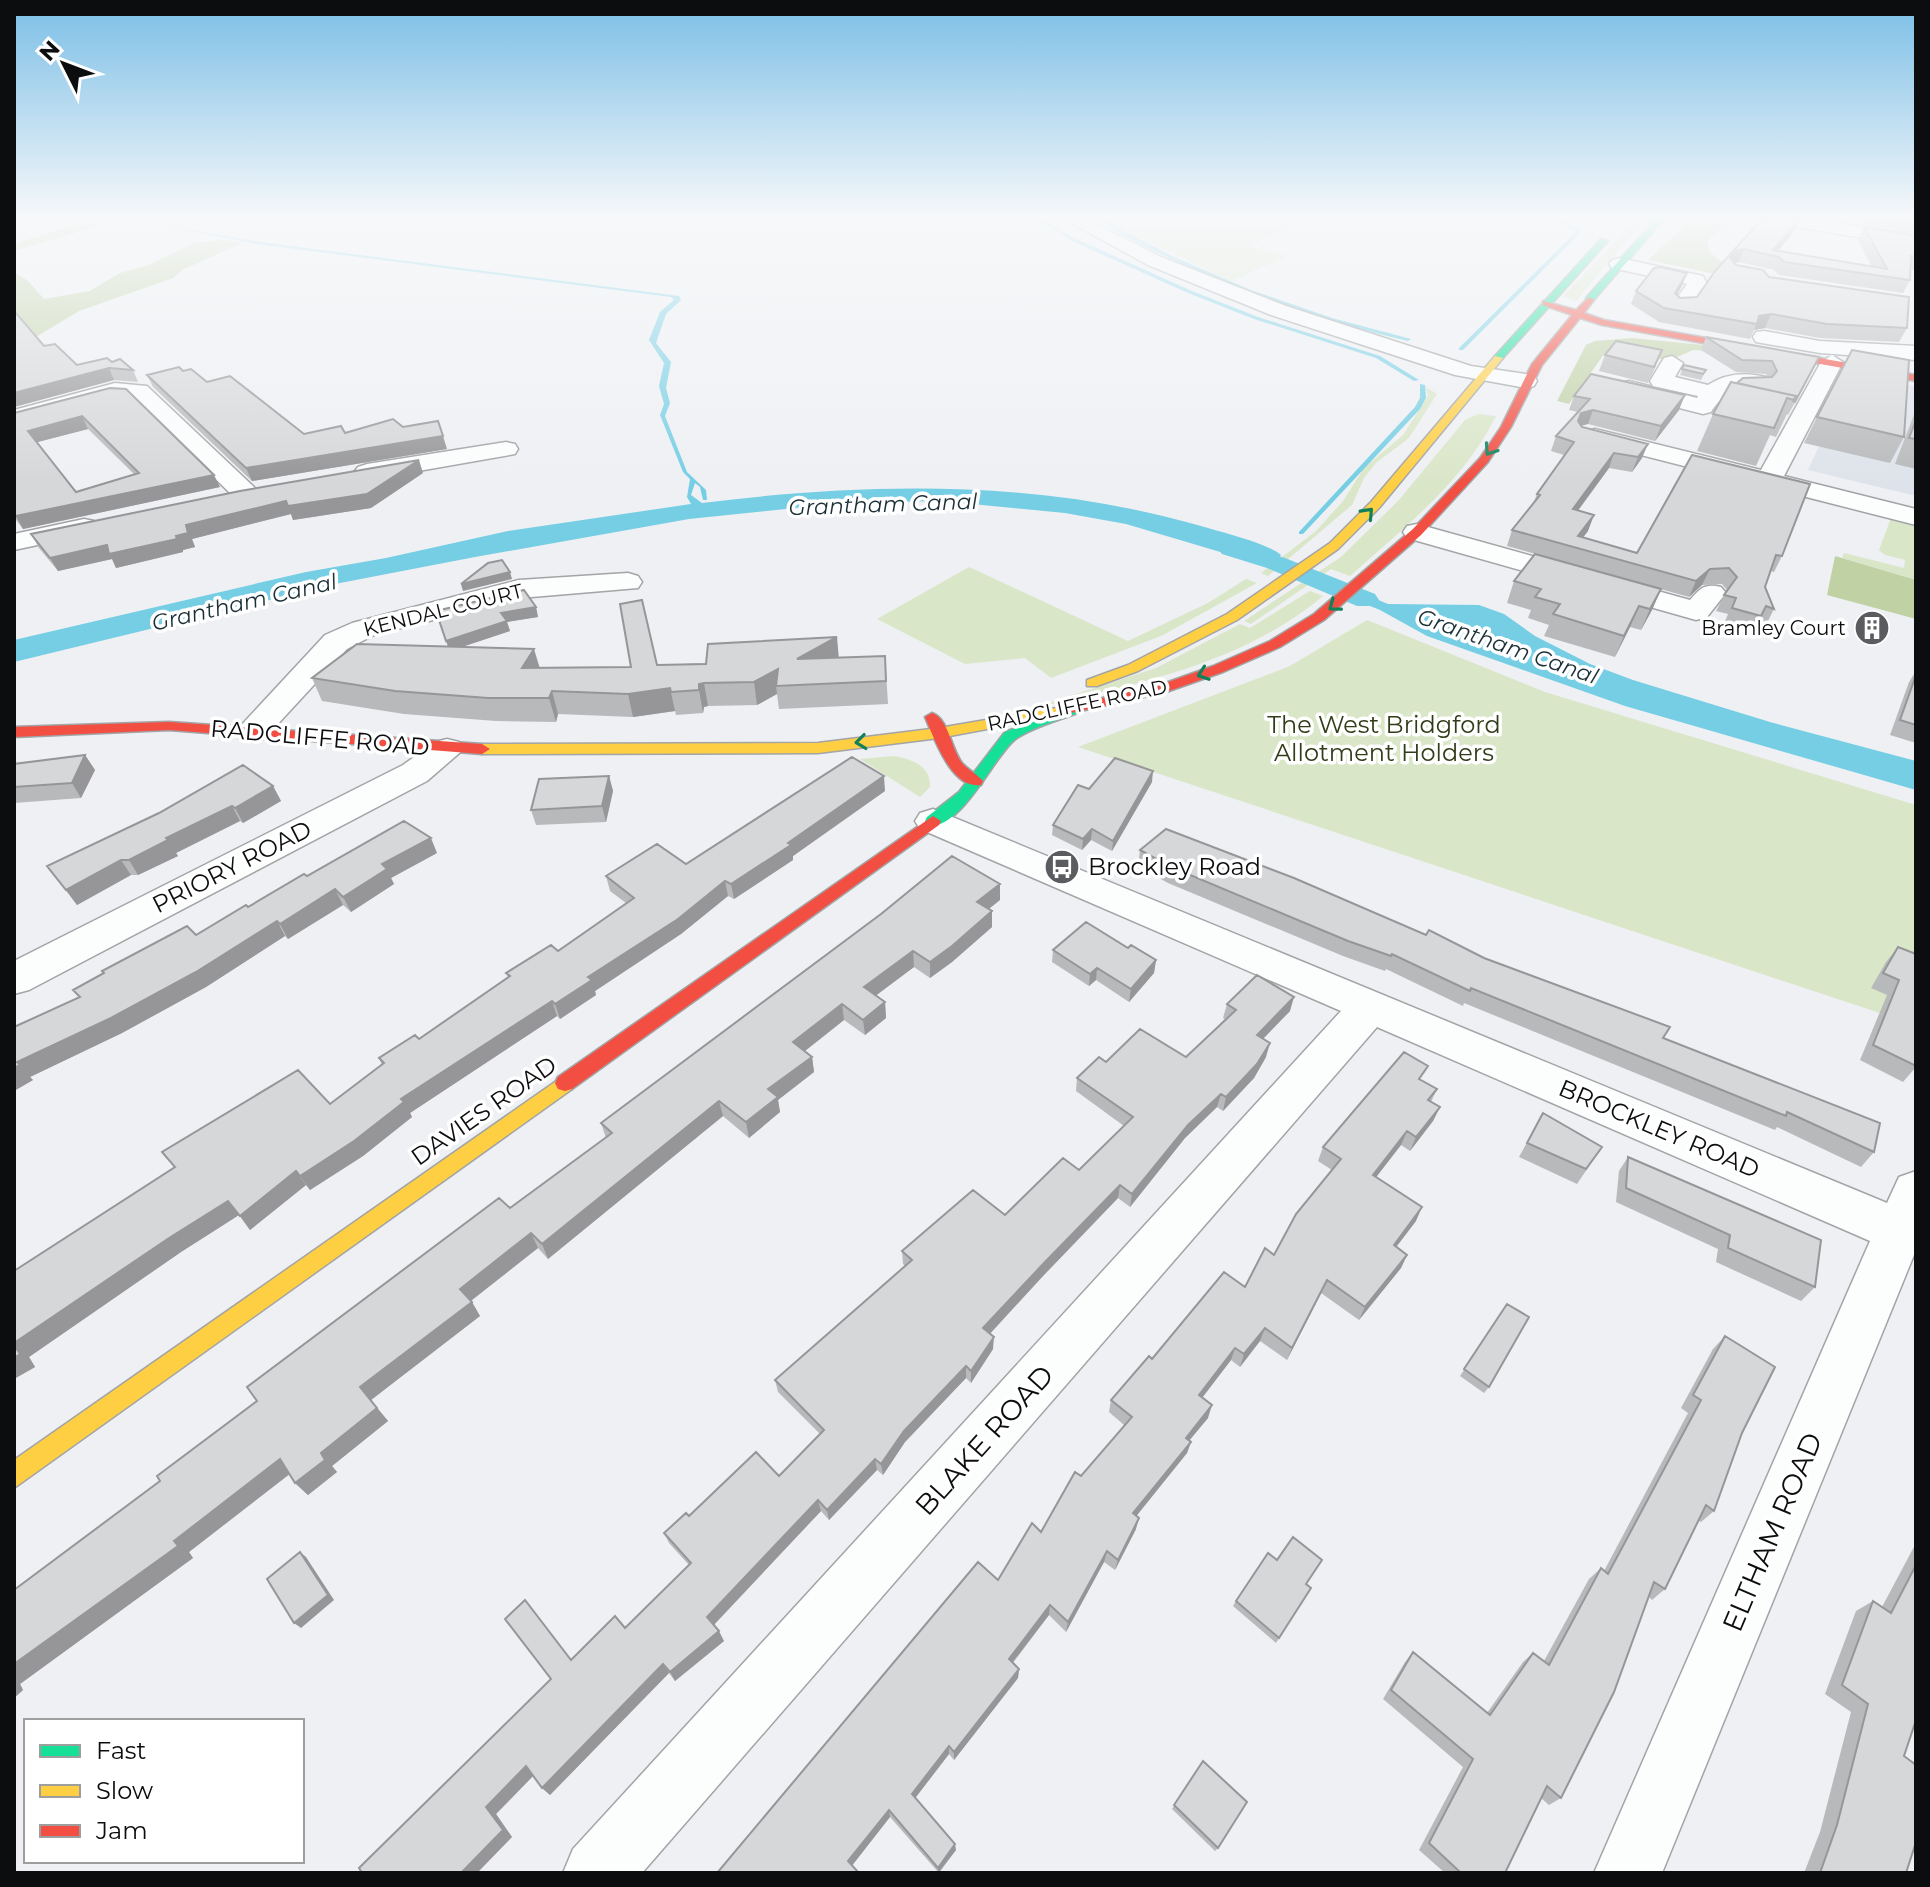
<svg xmlns="http://www.w3.org/2000/svg" width="1930" height="1887" font-family="Montserrat,sans-serif">
	<style>
		.built { fill: #dee3eb }
		.green { fill: #dae6c8 }
		.forest { fill: #c0d1a4 }
		.water { fill: #75cee4 }
		.lines { fill: none; stroke-linecap: round; stroke-linejoin: round }
		.stream { fill: #75cee4; fill-rule: evenodd }
		.canal { fill: #75cee4; fill-rule: evenodd }
		.street-casing { stroke: #a2a4a6; stroke-width: 3 }
		.fast-casing { stroke: #a2a4a6; stroke-width: 3 }
		.slow-casing { stroke: #a2a4a6; stroke-width: 3 }
		.jam-casing { stroke: #a2a4a6; stroke-width: 3 }
		.street { fill: #fcfdfd; fill-rule: evenodd }
		.fast { fill: #16e098; fill-rule: evenodd }
		.slow { fill: #ffcf43; fill-rule: evenodd }
		.jam { fill: #f24e42; fill-rule: evenodd }
		.wall { fill: #b8b9bb; fill-rule: evenodd }
		.shaded-wall { fill: #969698 }
		.building { fill: #d6d7d9; stroke: #969698; stroke-width: 2; fill-rule: evenodd }
		.oneway { stroke: #12815a }
		.labels { text-anchor: middle; stroke-width: 7; stroke-linejoin: round; paint-order: stroke }
		.far-street-label { font-size: 20px; fill: #0c0d0f; stroke: #fff }
		.far-poi-label { font-size: 20px; fill: #0c0d0f; stroke: #fff; text-anchor: end }
		.far-water-label { font-size: 22px; font-style: italic; fill: #1b3036; stroke: #fff }
		.park-label { font-size: 24px; fill: #313d19; stroke: #fff }
		.street-label { font-size: 24px; fill: #0c0d0f; stroke: #fff }
		.poi-label { font-size: 24px; fill: #0c0d0f; stroke: #fff; text-anchor: start }
		.near-street-label { font-size: 28px; fill: #0c0d0f; stroke: #fff }
	</style>
	<rect width="100%" height="100%" fill="#eef0f3"/>
	<!-- built -->
	<path class="built" d="M 1852,375 L 1916,387 L 1916,496 L 1808,470 Z"/>
	<!-- green -->
	<path class="green" d="M 1101,219 L 1307,219 L 1249,246 L 1287,256 L 1231,281 Z
		M 1638,219 L 1651,219 L 1626,241 L 1576,301 L 1563,296 Z
		M 1426,387 L 1437,394 L 1409,438 L 1376,463 L 1364,478 L 1352,505 L 1268,576 L 1261,573 L 1316,531 L 1343,501 L 1364,468 L 1403,435 L 1428,396 Z
		M 1478,414 L 1496,416 C 1464,481 1404,528 1350,576 L 1331,569 L 1251,624 L 1244,621 L 1341,557 L 1399,500 L 1465,420 Z
		M 1891,518 L 1916,526 L 1916,580 L 1842,558 L 1844,553 L 1904,568 L 1905,560 L 1885,555 L 1879,550 Z
		M 969,567 L 1128,641 L 1208,603 L 1246,579 L 1257,583 L 1161,636 L 1051,678 L 1025,658 L 965,664 L 877,619 Z
		M 1310,591 L 1323,596 C 1240,666 1130,685 1027,710 L 1156,668 L 1240,624 L 1250,628 Z
		M 1367,620 L 1545,692 L 1916,805 L 1916,1025 L 1078,747 L 1290,666 Z
		M 894,756 C 912,759 931,766 930,787 L 920,797 L 860,759 Z"/>
	<!-- forest -->
	<path class="forest" d="M 91,219 L 110,220 L 99,226 L 14,251 L 14,244 Z
		M 1693,219 L 1730,219 L 1707,241 L 1710,253 L 1729,266 L 1729,277 L 1648,260 Z
		M 224,240 L 242,243 L 182,270 L 173,278 L 79,311 L 36,337 L 14,317 L 14,272 L 28,281 L 44,299 L 90,291 L 120,273 L 149,265 L 194,243 Z
		M 1632,338 L 1714,346 L 1709,351 L 1693,350 L 1673,359 L 1660,359 L 1640,355 L 1604,354 L 1569,404 L 1557,401 L 1586,345 L 1595,341 Z
		M 1835,556 L 1916,580 L 1916,619 L 1827,595 Z"/>
	<!-- water -->
	<path class="water" d="M 126,219 L 267,243 L 679,296 L 681,300 L 666,314 L 656,343 L 671,362 L 666,388 L 670,403 L 665,416 L 687,472 L 706,490 L 707,500 L 703,500 L 700,487 L 695,483 L 691,495 L 702,503 C 870,482 1038,479 1201,526 C 1221,532 1267,543 1281,555 L 1271,567 L 1126,524 L 1065,513 L 941,501 L 843,503 L 689,519 L 475,557 L 340,583 L 14,662 L 14,640 L 306,572 L 386,558 L 508,531 L 691,504 L 687,497 L 690,479 L 683,472 L 660,415 L 664,404 L 659,386 L 664,363 L 649,340 L 660,312 L 674,300 L 671,297 L 257,244 Z
		M 1325,578 L 1388,604 L 1479,605 L 1504,614 L 1535,636 L 1590,664 L 1633,680 L 1770,722 L 1916,761 L 1916,790 L 1625,706 L 1427,636 L 1380,610 L 1316,584 Z"/>
	<g class="lines">
		<!-- stream -->
		<path class="stream" d="M 1037,219 L 1042,219 L 1074,238 L 1192,291 L 1258,317 L 1380,356 L 1419,380 L 1414,381 L 1376,358 L 1254,319 L 1188,293 L 1070,240 Z
			M 1098,219 L 1103,219 L 1172,256 L 1251,290 L 1332,318 L 1411,339 L 1408,341 C 1331,323 1257,298 1185,265 C 1156,252 1124,238 1098,219 Z
			M 1552,219 L 1557,219 L 1582,231 L 1463,350 L 1459,350 L 1459,348 L 1577,231 Z
			M 1420,384 L 1425,385 L 1426,398 L 1420,409 L 1303,534 L 1299,534 L 1299,532 L 1415,407 L 1420,398 Z"/>
		<!-- canal -->
		<path class="canal" d="M 1231,541 L 1285,558 L 1375,594 L 1379,600 L 1375,606 L 1357,606 L 1267,568 L 1222,554 L 1218,549 L 1222,544 Z"/>
		<defs>
			<path id="street" d="M 1064,219 L 1086,219 L 1161,257 L 1286,306 L 1471,366 L 1526,374 L 1534,376 L 1537,381 L 1534,386 L 1526,388 L 1455,375 L 1271,315 L 1148,265 Z
				M 1771,219 L 1812,219 L 1916,235 L 1916,247 L 1780,224 Z
				M 1619,258 L 1703,276 L 1707,284 L 1689,309 L 1675,309 L 1672,305 L 1687,284 L 1612,268 L 1609,264 L 1612,260 Z
				M 1764,331 L 1820,341 L 1916,346 L 1916,360 L 1820,353 L 1756,342 L 1753,337 L 1756,332 Z
				M 1832,355 L 1843,362 L 1784,476 L 1916,509 L 1916,525 L 1586,441 L 1583,436 L 1586,431 L 1595,429 L 1761,470 L 1821,362 Z
				M 1672,356 L 1683,363 L 1675,377 L 1708,385 C 1726,373 1746,372 1766,377 L 1769,382 L 1766,387 C 1736,394 1734,379 1711,412 L 1703,414 L 1621,393 L 1618,388 L 1621,383 L 1629,381 L 1697,398 L 1698,396 L 1653,386 L 1650,381 L 1664,358 Z
				M 115,383 L 147,386 L 254,487 L 258,493 L 254,499 L 236,499 L 133,398 L 116,397 L 14,424 L 14,410 Z
				M 506,442 L 515,444 L 518,449 L 515,454 L 367,480 L 358,477 L 354,472 L 358,467 L 367,464 Z
				M 84,519 L 94,521 L 98,527 L 94,533 L 14,550 L 14,534 Z
				M 1417,524 L 1690,600 C 1700,588 1705,583 1721,587 L 1726,593 L 1707,617 L 1696,620 L 1407,538 L 1403,532 L 1407,526 Z
				M 628,573 L 638,576 L 642,582 L 638,588 L 520,598 L 374,635 L 347,649 L 264,739 L 252,742 L 240,739 L 235,732 L 325,635 L 352,623 L 519,580 Z
				M 447,739 L 459,742 L 464,749 L 427,781 L 29,990 L 14,994 L 14,961 L 403,765 L 435,742 Z
				M 933,809 L 1887,1203 L 1899,1177 L 1916,1171 L 1916,1250 L 1662,1873 L 1594,1873 L 1870,1241 L 1377,1027 L 642,1873 L 563,1873 L 573,1849 L 1341,1011 L 920,829 L 915,821 L 920,813 Z"/>
			<path id="fast" d="M 1656,219 L 1664,219 L 1592,302 L 1586,302 L 1586,298 Z
				M 1601,239 L 1608,241 L 1501,360 L 1495,360 L 1495,356 Z
				M 1075,705 L 1080,706 L 1080,712 C 1060,720 1035,726 1017,738 C 996,751 961,833 927,825 L 925,821 L 927,817 L 959,792 L 1005,732 Z"/>
			<path id="slow" d="M 1495,356 L 1503,358 L 1379,508 L 1338,549 L 1237,620 L 1138,671 L 1097,686 L 1087,686 L 1087,680 L 1128,665 L 1227,614 L 1330,543 L 1371,502 Z
				M 1062,707 L 1069,711 L 1067,714 L 939,738 L 818,753 L 482,754 L 474,749 L 482,744 L 818,743 L 939,728 Z
				M 565,1075 L 572,1077 L 575,1083 L 572,1089 L 14,1488 L 14,1460 Z"/>
			<path id="jam" d="M 1589,297 L 1594,300 L 1584,313 L 1604,320 L 1916,375 L 1916,381 L 1602,325 L 1580,318 L 1542,365 L 1511,427 L 1488,462 L 1421,535 L 1324,620 L 1280,647 L 1223,672 L 1166,692 L 1062,715 L 1057,714 L 1057,708 L 1157,686 L 1213,666 L 1270,641 L 1314,614 L 1413,529 L 1480,458 L 1501,427 L 1532,364 L 1572,315 L 1543,305 L 1543,301 L 1576,310 Z
				M 932,713 C 949,719 951,749 962,763 C 968,770 977,774 983,781 L 981,785 C 952,790 934,738 925,717 Z
				M 169,722 L 482,744 L 490,749 L 482,754 L 169,730 L 14,737 L 14,727 Z
				M 933,816 L 941,821 L 939,825 L 572,1089 L 565,1091 L 558,1089 L 555,1083 L 558,1077 Z"/>
		</defs>
		<!-- street casing -->
		<use href="#street" class="street-casing"/>
		<!-- fast casing -->
		<use href="#fast" class="fast-casing"/>
		<!-- slow casing -->
		<use href="#slow" class="slow-casing"/>
		<!-- jam casing -->
		<use href="#jam" class="jam-casing"/>
		<!-- street -->
		<use href="#street" class="street"/>
		<!-- fast -->
		<use href="#fast" class="fast"/>
		<!-- slow -->
		<use href="#slow" class="slow"/>
		<!-- jam -->
		<use href="#jam" class="jam"/>
	</g>
	<!-- wall -->
	<path class="wall" d="M 1762,219 L 1795,230 L 1778,251 L 1872,267 L 1858,240 L 1864,227 L 1916,236 L 1916,270 L 1910,270 L 1910,280 L 1903,293 L 1779,275 L 1774,270 L 1739,262 L 1735,263 L 1736,265 L 1907,328 L 1899,342 L 1820,338 L 1765,328 L 1754,330 L 1750,339 L 1659,322 L 1631,304 L 1636,291 L 1687,273 L 1677,295 L 1680,298 L 1697,297 Z
		M 1846,219 L 1916,219 L 1916,233 L 1848,221 Z
		M 14,313 L 44,346 L 77,365 L 112,362 L 133,370 L 138,382 L 114,380 L 14,407 Z
		M 1706,337 L 1813,370 L 1788,415 L 1787,414 L 1776,437 L 1770,435 L 1756,466 L 1697,451 L 1713,414 L 1737,383 L 1768,377 L 1766,374 L 1736,372 L 1701,350 Z
		M 1605,355 L 1656,366 L 1648,383 L 1599,371 Z
		M 1684,365 L 1706,370 L 1701,380 L 1680,375 Z
		M 147,375 L 207,382 L 304,434 L 345,433 L 403,427 L 447,449 L 252,481 L 153,387 Z
		M 110,388 L 220,487 L 23,529 L 14,517 L 14,413 ZM 88,429 L 134,474 L 76,492 L 37,442 Z
		M 1574,396 L 1679,410 L 1655,441 L 1588,424 L 1581,426 L 1642,458 L 1632,472 L 1609,468 L 1578,511 L 1588,531 L 1583,537 L 1637,553 L 1692,455 L 1782,556 L 1774,572 L 1770,571 L 1765,587 L 1774,609 L 1766,625 L 1758,623 L 1752,633 L 1724,624 L 1728,614 L 1716,611 L 1727,590 L 1722,584 L 1702,585 L 1689,597 L 1507,546 L 1512,530 L 1533,504 L 1537,494 L 1564,455 L 1551,451 L 1556,436 L 1578,412 L 1569,410 Z
		M 1916,409 L 1916,469 L 1895,464 Z
		M 1817,417 L 1904,437 L 1890,463 L 1804,443 Z
		M 423,473 L 371,508 L 293,520 L 291,514 L 192,539 L 195,547 L 183,550 L 183,552 L 116,568 L 112,559 L 58,571 L 39,548 L 31,534 Z
		M 1514,581 L 1661,589 L 1652,610 L 1641,630 L 1630,627 L 1615,657 L 1544,636 L 1549,625 L 1528,618 L 1531,610 L 1507,603 Z
		M 536,607 L 538,617 L 507,622 L 510,631 L 461,647 L 539,668 L 631,667 L 657,665 L 885,656 L 888,704 L 779,709 L 777,694 L 757,705 L 708,706 L 704,707 L 703,713 L 676,715 L 675,711 L 633,717 L 558,714 L 556,722 L 496,721 L 404,714 L 322,701 L 312,678 L 448,647 L 436,611 Z
		M 1916,671 L 1916,743 L 1890,735 L 1909,682 Z
		M 85,755 L 95,770 L 81,798 L 14,803 L 14,764 Z
		M 609,776 L 613,791 L 606,822 L 536,825 L 531,810 Z
		M 1152,782 L 1112,851 L 1091,840 L 1082,850 L 1052,835 L 1053,825 L 1089,789 Z
		M 273,786 L 281,801 L 243,823 L 240,821 L 176,853 L 178,856 L 138,875 L 131,875 L 77,905 L 47,866 Z
		M 885,791 L 793,856 L 793,860 L 734,899 L 728,896 L 681,934 L 595,991 L 596,995 L 560,1019 L 557,1016 L 410,1113 L 412,1117 L 363,1156 L 310,1190 L 306,1185 L 250,1230 L 239,1215 L 181,1252 L 29,1357 L 35,1367 L 14,1379 L 14,1271 L 330,1104 L 382,1065 L 379,1058 L 419,1039 L 508,977 L 506,973 L 558,951 L 626,903 L 610,891 L 606,876 L 686,864 Z
		M 1140,850 L 1426,935 L 1484,958 L 1664,1038 L 1874,1152 L 1861,1167 L 1777,1127 L 1775,1130 L 1464,1003 L 1463,1006 L 1386,969 L 1385,971 L 1343,956 L 1168,883 L 1138,866 Z
		M 437,853 L 391,878 L 394,884 L 351,912 L 343,905 L 288,939 L 285,936 L 206,987 L 122,1033 L 30,1077 L 33,1080 L 14,1091 L 14,1027 L 79,997 L 307,876 Z
		M 1000,900 L 989,909 L 992,927 L 952,962 L 930,978 L 914,967 L 876,995 L 885,1002 L 886,1018 L 865,1035 L 844,1020 L 805,1051 L 812,1057 L 814,1072 L 778,1100 L 780,1112 L 749,1138 L 723,1116 L 548,1259 L 538,1248 L 471,1301 L 480,1316 L 371,1400 L 388,1421 L 332,1466 L 337,1472 L 308,1495 L 295,1483 L 290,1474 L 189,1552 L 193,1558 L 20,1684 L 23,1690 L 14,1698 L 14,1590 L 160,1481 L 257,1401 L 510,1208 L 606,1138 L 601,1123 Z
		M 1898,947 L 1916,1067 L 1903,1082 L 1860,1060 L 1887,995 L 1871,988 L 1886,962 Z
		M 1128,948 L 1156,960 L 1154,973 L 1129,1002 L 1096,980 L 1089,986 L 1052,962 L 1053,950 Z
		M 1227,1004 L 1290,1011 L 1263,1039 L 1266,1057 L 1254,1078 L 1223,1111 L 1217,1107 L 1185,1138 L 1130,1207 L 1118,1198 L 1043,1276 L 990,1334 L 993,1349 L 971,1383 L 966,1378 L 905,1442 L 883,1475 L 877,1470 L 829,1520 L 821,1511 L 713,1625 L 724,1641 L 675,1681 L 669,1673 L 550,1795 L 542,1788 L 533,1776 L 496,1814 L 512,1837 L 477,1873 L 362,1873 L 571,1660 L 625,1628 L 689,1565 L 669,1543 L 664,1533 L 689,1516 L 779,1476 L 820,1434 L 778,1392 L 775,1380 L 905,1266 L 903,1264 L 902,1251 L 1005,1215 L 1079,1170 L 1124,1126 L 1076,1091 L 1077,1078 L 1106,1062 L 1186,1057 L 1225,1019 L 1223,1018 Z
		M 1422,1081 L 1437,1089 L 1431,1102 L 1440,1107 L 1433,1121 L 1410,1151 L 1401,1145 L 1376,1177 L 1416,1221 L 1396,1247 L 1407,1255 L 1401,1268 L 1359,1320 L 1321,1293 L 1287,1360 L 1260,1341 L 1240,1367 L 1231,1360 L 1202,1398 L 1208,1418 L 1189,1441 L 1191,1442 L 1187,1453 L 1136,1516 L 1136,1529 L 1115,1570 L 1104,1562 L 1066,1632 L 1049,1615 L 1013,1663 L 1019,1669 L 1018,1678 L 954,1760 L 949,1754 L 915,1798 L 956,1850 L 939,1873 L 890,1817 L 852,1865 L 717,1873 L 998,1580 L 1041,1532 L 1081,1476 L 1124,1425 L 1109,1412 L 1111,1400 L 1152,1359 L 1245,1287 L 1274,1255 L 1332,1170 L 1318,1161 L 1323,1147 Z
		M 1543,1113 L 1602,1147 L 1577,1184 L 1519,1157 Z
		M 1628,1157 L 1815,1287 L 1801,1301 L 1716,1262 L 1718,1249 L 1616,1202 L 1619,1171 Z
		M 1507,1304 L 1489,1387 L 1484,1393 L 1460,1376 Z
		M 1725,1336 L 1742,1433 L 1714,1511 L 1701,1522 L 1699,1521 L 1665,1589 L 1652,1600 L 1649,1597 L 1561,1798 L 1549,1805 L 1541,1798 L 1505,1873 L 1445,1873 L 1419,1850 L 1463,1767 L 1383,1699 L 1405,1662 L 1413,1652 L 1487,1713 L 1523,1662 L 1533,1653 L 1544,1661 L 1589,1579 L 1601,1568 L 1604,1571 L 1688,1413 L 1681,1408 L 1713,1349 Z
		M 1916,1543 L 1916,1720 L 1904,1756 L 1906,1873 L 1804,1873 L 1820,1832 L 1851,1712 L 1825,1694 L 1856,1611 L 1873,1601 L 1882,1607 Z
		M 1306,1584 L 1311,1588 L 1276,1643 L 1233,1606 L 1236,1601 Z
		M 1203,1761 L 1218,1848 L 1215,1851 L 1172,1809 Z"/>
	<!-- shaded-wall -->
	<path class="shaded-wall" d="M 1800,219 L 1795,230 L 1774,256 L 1773,250 Z
		M 1744,249 L 1739,262 L 1730,264 L 1730,258 L 1735,251 Z
		M 1687,273 L 1682,286 L 1670,307 L 1675,293 Z
		M 1771,314 L 1765,328 L 1754,330 L 1759,316 Z
		M 109,368 L 114,380 L 14,407 L 14,393 Z
		M 1685,395 L 1679,410 L 1655,441 L 1661,426 Z
		M 1593,410 L 1588,424 L 1575,427 L 1581,413 Z
		M 82,416 L 88,429 L 34,443 L 28,431 Z
		M 443,436 L 447,449 L 252,481 L 246,468 Z
		M 1648,444 L 1642,458 L 1632,472 L 1638,457 Z
		M 1614,453 L 1609,468 L 1567,525 L 1573,509 Z
		M 419,460 L 423,473 L 371,508 L 293,520 L 291,514 L 192,539 L 195,547 L 183,550 L 183,552 L 116,568 L 112,559 L 58,571 L 50,558 L 107,545 L 176,536 L 186,525 Z
		M 214,475 L 220,487 L 23,529 L 16,516 Z
		M 1594,515 L 1588,531 L 1575,548 L 1578,536 Z
		M 1710,569 L 1702,585 L 1689,597 L 1696,581 Z
		M 510,572 L 512,579 L 463,591 L 461,584 Z
		M 1661,589 L 1652,610 L 1641,630 L 1650,609 Z
		M 1639,606 L 1630,627 L 1615,657 L 1624,636 Z
		M 536,607 L 538,617 L 507,622 L 510,631 L 450,651 L 446,641 L 501,613 Z
		M 837,637 L 839,660 L 797,659 Z
		M 534,649 L 541,672 L 522,668 Z
		M 778,669 L 776,686 L 777,694 L 757,705 L 754,682 Z
		M 704,683 L 708,706 L 704,707 L 703,713 L 699,690 L 699,684 Z
		M 670,688 L 675,711 L 633,717 L 628,694 Z
		M 552,691 L 558,714 L 556,722 L 549,698 Z
		M 85,755 L 95,770 L 81,798 L 72,783 Z
		M 1153,771 L 1152,782 L 1112,851 L 1113,841 Z
		M 609,776 L 613,791 L 606,822 L 602,806 Z
		M 884,776 L 885,791 L 793,856 L 793,860 L 734,899 L 731,884 Z
		M 273,786 L 281,801 L 243,823 L 235,808 Z
		M 232,806 L 240,821 L 176,853 L 178,856 L 138,875 L 129,860 L 166,838 Z
		M 1092,829 L 1091,840 L 1082,850 L 1083,839 Z
		M 431,838 L 437,853 L 391,878 L 394,884 L 351,912 L 343,897 L 382,864 Z
		M 121,860 L 131,875 L 77,905 L 66,890 Z
		M 725,881 L 728,896 L 681,934 L 595,991 L 596,995 L 560,1019 L 555,1004 L 588,977 Z
		M 1000,884 L 1000,900 L 977,918 L 977,902 Z
		M 335,889 L 343,905 L 288,939 L 280,924 Z
		M 992,911 L 992,927 L 952,962 L 930,978 L 930,962 Z
		M 277,921 L 285,936 L 206,987 L 122,1033 L 30,1077 L 33,1080 L 14,1091 L 14,1068 L 17,1062 Z
		M 913,951 L 914,967 L 866,1003 L 864,987 Z
		M 1156,960 L 1154,973 L 1129,1002 L 1131,989 Z
		M 1097,968 L 1096,980 L 1089,986 L 1090,974 Z
		M 1294,997 L 1290,1011 L 1253,1049 L 1257,1035 Z
		M 552,1001 L 557,1016 L 410,1113 L 412,1117 L 363,1156 L 310,1190 L 300,1176 L 401,1099 Z
		M 885,1002 L 886,1018 L 865,1035 L 863,1020 Z
		M 842,1004 L 844,1020 L 796,1058 L 793,1042 Z
		M 1270,1043 L 1266,1057 L 1254,1078 L 1223,1111 L 1226,1097 Z
		M 812,1057 L 814,1072 L 778,1100 L 780,1112 L 749,1138 L 746,1122 L 768,1089 Z
		M 1221,1094 L 1217,1107 L 1185,1138 L 1130,1207 L 1132,1194 L 1188,1125 Z
		M 719,1101 L 723,1116 L 548,1259 L 542,1244 Z
		M 1440,1107 L 1433,1121 L 1410,1151 L 1416,1137 Z
		M 1407,1131 L 1401,1145 L 1367,1189 L 1373,1175 Z
		M 296,1171 L 306,1185 L 250,1230 L 240,1216 Z
		M 1120,1185 L 1118,1198 L 1043,1276 L 983,1341 L 983,1328 L 1044,1263 Z
		M 228,1201 L 239,1215 L 181,1252 L 29,1357 L 35,1367 L 14,1379 L 14,1343 L 169,1238 Z
		M 1422,1207 L 1416,1221 L 1387,1259 L 1394,1245 Z
		M 531,1233 L 538,1248 L 468,1303 L 460,1289 Z
		M 1407,1255 L 1401,1268 L 1359,1320 L 1365,1307 Z
		M 1327,1280 L 1321,1293 L 1287,1360 L 1292,1348 Z
		M 472,1302 L 480,1316 L 371,1400 L 360,1387 Z
		M 1265,1328 L 1260,1341 L 1240,1367 L 1244,1354 Z
		M 994,1337 L 993,1349 L 971,1383 L 971,1371 Z
		M 1235,1348 L 1231,1360 L 1195,1407 L 1199,1395 Z
		M 966,1366 L 966,1378 L 905,1442 L 883,1475 L 881,1464 L 904,1431 Z
		M 1212,1405 L 1208,1418 L 1182,1449 L 1186,1438 Z
		M 377,1408 L 388,1421 L 332,1466 L 337,1472 L 308,1495 L 295,1483 L 321,1453 Z
		M 1191,1442 L 1187,1453 L 1130,1524 L 1133,1513 Z
		M 280,1459 L 292,1472 L 189,1552 L 193,1558 L 20,1684 L 23,1690 L 14,1698 L 14,1664 Z
		M 875,1459 L 877,1470 L 829,1520 L 827,1510 Z
		M 818,1500 L 821,1511 L 712,1627 L 707,1617 Z
		M 1139,1518 L 1136,1529 L 1115,1570 L 1118,1560 Z
		M 1107,1551 L 1104,1562 L 1066,1632 L 1068,1622 Z
		M 300,1552 L 306,1557 L 334,1600 L 301,1628 L 294,1623 Z
		M 1050,1605 L 1049,1615 L 1008,1668 L 1009,1659 Z
		M 719,1631 L 724,1641 L 675,1681 L 670,1672 Z
		M 663,1664 L 669,1673 L 550,1795 L 542,1788 Z
		M 1019,1669 L 1018,1678 L 954,1760 L 954,1752 Z
		M 949,1746 L 949,1754 L 913,1801 L 912,1794 Z
		M 526,1766 L 535,1774 L 496,1814 L 512,1837 L 477,1873 L 461,1873 L 486,1807 Z
		M 889,1810 L 890,1817 L 851,1867 L 848,1861 Z
		M 955,1844 L 956,1850 L 938,1873 L 938,1868 Z"/>
	<!-- building -->
	<path class="building" d="M 1762,219 L 1799,219 L 1773,250 L 1887,269 L 1864,227 L 1916,236 L 1916,257 L 1911,256 L 1910,280 L 1784,262 L 1779,257 L 1744,249 L 1735,251 L 1730,258 L 1736,265 L 1763,270 L 1769,277 L 1909,297 L 1907,328 L 1827,324 L 1771,314 L 1759,316 L 1757,324 L 1664,308 L 1636,291 L 1654,268 L 1660,267 L 1687,273 L 1675,293 L 1680,298 L 1697,297 L 1715,271 Z
		M 14,313 L 16,313 L 44,346 L 55,344 L 77,365 L 107,358 L 112,362 L 120,359 L 133,370 L 109,368 L 14,393 Z
		M 1706,337 L 1819,357 L 1795,402 L 1793,401 L 1796,396 L 1737,383 L 1743,378 L 1772,377 L 1777,371 L 1772,361 L 1742,360 Z
		M 1616,341 L 1662,350 L 1654,367 L 1605,355 Z
		M 1852,350 L 1909,360 L 1904,437 L 1817,417 Z
		M 1684,365 L 1706,370 L 1703,374 L 1682,369 Z
		M 179,367 L 183,371 L 191,369 L 207,382 L 230,376 L 304,434 L 341,426 L 345,433 L 393,419 L 403,427 L 438,421 L 443,436 L 246,468 L 147,375 Z
		M 1591,374 L 1685,395 L 1661,426 L 1593,410 L 1581,413 L 1578,421 L 1582,427 L 1648,444 L 1638,457 L 1614,453 L 1573,509 L 1594,515 L 1578,536 L 1637,553 L 1692,455 L 1810,484 L 1782,556 L 1776,555 L 1765,587 L 1774,609 L 1766,606 L 1761,616 L 1732,608 L 1736,598 L 1724,595 L 1737,577 L 1729,568 L 1710,569 L 1696,581 L 1512,530 L 1540,495 L 1537,494 L 1574,442 L 1556,436 L 1590,399 L 1574,396 Z
		M 1731,382 L 1796,396 L 1794,400 L 1787,398 L 1774,428 L 1713,414 Z
		M 110,388 L 126,389 L 214,475 L 16,516 L 14,514 L 14,413 ZM 82,416 L 139,473 L 76,492 L 28,431 Z
		M 1916,420 L 1916,439 L 1909,438 Z
		M 419,460 L 367,494 L 288,506 L 286,501 L 186,525 L 188,533 L 176,536 L 177,539 L 109,554 L 107,545 L 50,558 L 31,534 L 240,491 Z
		M 1535,554 L 1661,589 L 1650,609 L 1639,606 L 1624,636 L 1553,614 L 1560,604 L 1535,597 L 1541,589 L 1514,581 Z
		M 502,560 L 510,572 L 461,584 L 488,563 Z
		M 524,590 L 536,607 L 501,613 L 507,621 L 446,641 L 436,611 Z
		M 642,600 L 657,665 L 706,664 L 708,644 L 837,637 L 797,659 L 885,656 L 886,681 L 776,686 L 778,669 L 754,682 L 704,683 L 699,684 L 699,690 L 671,692 L 670,688 L 628,694 L 552,691 L 549,698 L 488,698 L 395,691 L 312,678 L 357,644 L 534,649 L 522,668 L 631,667 L 620,604 Z
		M 1916,675 L 1916,725 L 1900,720 Z
		M 85,755 L 72,783 L 14,787 L 14,764 Z
		M 852,757 L 884,776 L 788,843 L 791,845 L 731,884 L 725,881 L 678,919 L 588,977 L 592,980 L 555,1004 L 552,1001 L 401,1099 L 404,1102 L 354,1141 L 300,1176 L 296,1171 L 240,1216 L 228,1201 L 169,1238 L 14,1343 L 14,1271 L 175,1167 L 162,1152 L 298,1070 L 330,1104 L 384,1063 L 379,1058 L 415,1035 L 419,1039 L 510,976 L 506,973 L 551,945 L 558,951 L 634,898 L 606,876 L 657,844 L 686,864 Z
		M 1115,758 L 1153,771 L 1113,841 L 1092,829 L 1083,839 L 1053,825 L 1078,785 L 1089,789 Z
		M 243,765 L 273,786 L 235,808 L 232,806 L 166,838 L 168,840 L 129,860 L 121,860 L 66,890 L 47,866 L 159,813 Z
		M 609,776 L 602,806 L 531,810 L 539,779 Z
		M 404,821 L 431,838 L 382,864 L 387,869 L 343,897 L 335,889 L 280,924 L 277,921 L 196,972 L 111,1018 L 17,1062 L 20,1065 L 14,1068 L 14,1027 L 80,997 L 73,990 L 104,973 L 102,971 L 187,926 L 196,935 L 246,905 L 248,907 L 304,874 L 307,876 Z
		M 1166,829 L 1294,878 L 1426,935 L 1429,930 L 1484,958 L 1670,1027 L 1663,1038 L 1880,1123 L 1874,1152 L 1787,1112 L 1786,1116 L 1471,988 L 1470,991 L 1392,954 L 1391,956 L 1348,941 L 1171,867 L 1140,850 Z
		M 952,856 L 1000,884 L 977,902 L 992,911 L 952,946 L 930,962 L 913,951 L 864,987 L 885,1002 L 863,1020 L 842,1004 L 793,1042 L 812,1057 L 768,1089 L 778,1097 L 746,1122 L 719,1101 L 542,1244 L 531,1233 L 460,1289 L 472,1302 L 360,1387 L 377,1408 L 321,1453 L 325,1460 L 295,1483 L 280,1459 L 174,1541 L 178,1546 L 14,1664 L 14,1590 L 160,1481 L 157,1476 L 257,1401 L 247,1387 L 499,1198 L 510,1208 L 612,1133 L 601,1123 L 881,914 Z
		M 1086,922 L 1128,948 L 1131,945 L 1156,960 L 1131,989 L 1097,968 L 1090,974 L 1053,950 Z
		M 1898,947 L 1916,954 L 1916,1066 L 1873,1045 L 1899,980 L 1883,973 Z
		M 1257,975 L 1294,997 L 1257,1035 L 1270,1043 L 1257,1064 L 1226,1097 L 1221,1094 L 1188,1125 L 1132,1194 L 1120,1185 L 1044,1263 L 983,1328 L 994,1337 L 971,1371 L 966,1366 L 904,1431 L 881,1464 L 875,1459 L 827,1510 L 818,1500 L 707,1617 L 719,1631 L 670,1672 L 663,1664 L 542,1788 L 526,1766 L 486,1807 L 503,1830 L 461,1873 L 362,1873 L 359,1868 L 551,1679 L 505,1619 L 525,1600 L 571,1660 L 615,1616 L 625,1628 L 691,1563 L 664,1533 L 686,1513 L 689,1516 L 756,1452 L 779,1476 L 824,1430 L 775,1380 L 912,1260 L 902,1251 L 973,1190 L 1005,1215 L 1063,1158 L 1079,1170 L 1133,1117 L 1077,1078 L 1099,1057 L 1106,1062 L 1140,1029 L 1186,1057 L 1236,1010 L 1227,1004 Z
		M 1404,1052 L 1428,1066 L 1419,1079 L 1437,1089 L 1428,1100 L 1440,1107 L 1416,1137 L 1407,1131 L 1373,1175 L 1422,1207 L 1394,1245 L 1407,1255 L 1365,1307 L 1327,1280 L 1292,1348 L 1265,1328 L 1244,1354 L 1235,1348 L 1199,1395 L 1212,1405 L 1186,1438 L 1191,1442 L 1133,1513 L 1139,1518 L 1118,1560 L 1107,1551 L 1068,1622 L 1050,1605 L 1009,1659 L 1019,1669 L 954,1752 L 949,1746 L 912,1794 L 955,1844 L 938,1868 L 889,1810 L 848,1861 L 859,1873 L 717,1873 L 978,1562 L 998,1580 L 1032,1523 L 1041,1532 L 1075,1472 L 1081,1476 L 1132,1417 L 1111,1400 L 1149,1356 L 1152,1359 L 1224,1272 L 1245,1287 L 1265,1248 L 1274,1255 L 1296,1214 L 1341,1159 L 1323,1147 Z
		M 1543,1113 L 1602,1147 L 1586,1169 L 1527,1143 Z
		M 1628,1157 L 1821,1240 L 1815,1287 L 1728,1248 L 1730,1235 L 1626,1188 Z
		M 1507,1304 L 1529,1317 L 1489,1387 L 1464,1369 Z
		M 1725,1336 L 1775,1367 L 1742,1433 L 1714,1511 L 1706,1505 L 1665,1589 L 1654,1582 L 1614,1692 L 1561,1798 L 1547,1786 L 1505,1873 L 1461,1873 L 1429,1843 L 1473,1759 L 1391,1690 L 1413,1652 L 1490,1715 L 1533,1653 L 1549,1665 L 1601,1568 L 1608,1574 L 1701,1400 L 1693,1395 Z
		M 14,1345 L 20,1354 L 14,1358 Z
		M 1293,1537 L 1322,1560 L 1306,1584 L 1311,1588 L 1279,1638 L 1236,1601 L 1268,1553 L 1277,1560 Z
		M 300,1552 L 328,1595 L 294,1623 L 267,1579 Z
		M 1916,1565 L 1916,1720 L 1904,1756 L 1916,1765 L 1916,1842 L 1906,1873 L 1820,1873 L 1837,1825 L 1868,1704 L 1842,1685 L 1873,1601 L 1891,1613 Z
		M 1203,1761 L 1247,1802 L 1218,1848 L 1174,1805 Z"/>
	<!-- one-way arrows -->
	<defs><path id="oneway-chevron" d="M-2-3.5L2.5 0L-2 3.5" fill="none" stroke-width="1.6" stroke-linecap="round" stroke-linejoin="round" transform="scale(2)"/></defs>
	<g class="oneway">
		<use href="#oneway-chevron" transform="translate(1490 450) rotate(124)"/>
		<use href="#oneway-chevron" transform="translate(1368 513) rotate(-47)"/>
		<use href="#oneway-chevron" transform="translate(1334 606) rotate(143)"/>
		<use href="#oneway-chevron" transform="translate(1203 674) rotate(161)"/>
		<use href="#oneway-chevron" transform="translate(861 742) rotate(173)"/>
	</g>
	<!-- sky -->
	<linearGradient id="sky" x2="0" y2="1"><stop stop-color="#7abee6"/><stop offset="0.45" stop-color="#f7f8fa"/><stop offset="1" stop-color="#f7f8fa" stop-opacity="0"/></linearGradient>
	<rect width="1930" height="483" fill="url(#sky)"/>
	<!-- icons -->
	<defs>
		<symbol id="building-disc" viewBox="-11 -11 22 22"><circle r="9.5" fill="#5b5c5f" stroke="#fff"/><path d="M-4-6H4V6H1V3H-1V6H-4ZM-2.5-4.3h1.7v1.8h-1.7ZM.8-4.3h1.7v1.8H.8ZM-2.5-1h1.7V.8h-1.7ZM.8-1h1.7V.8H.8Z" fill="#fff"/></symbol>
		<symbol id="bus-disc" viewBox="-11 -11 22 22"><circle r="9.5" fill="#5b5c5f" stroke="#fff"/><path d="M-5-6H5V4H4V6H2V4H-2V6H-4V4H-5ZM-3.5-4V0h7V-4ZM-3.5 1.2v1.5H-2V1.2ZM2 1.2v1.5H3.5V1.2Z" fill="#fff"/></symbol>
	</defs>
	<g fill-rule="evenodd">
		<use href="#building-disc" x="1852" y="608" width="40" height="40"/>
		<use href="#bus-disc" x="1042" y="847" width="40" height="40"/>
	</g>
	<g class="labels">
		<!-- far-street labels -->
		<g class="far-street-label">
			<text transform="translate(443 610) rotate(-14)" y="7">KENDAL COURT</text>
			<text transform="translate(1077 705) rotate(-12)" y="7">RADCLIFFE ROAD</text>
		</g>
		<!-- far-poi labels -->
		<g class="far-poi-label">
			<text x="1846" y="635">Bramley Court</text>
		</g>
		<!-- far-water labels -->
		<g class="far-water-label">
			<text transform="translate(883 504) rotate(-2)" y="8">Grantham Canal</text>
			<text transform="translate(244 602) rotate(-13)" y="8">Grantham Canal</text>
			<text transform="translate(1508 646) rotate(19)" y="8">Grantham Canal</text>
		</g>
		<!-- park labels -->
		<g class="park-label">
			<text x="1384" y="733">The West Bridgford<tspan x="1384" dy="28">Allotment Holders</tspan></text>
		</g>
		<!-- street labels -->
		<g class="street-label">
			<text transform="translate(320 738) rotate(5)" y="8">RADCLIFFE ROAD</text>
			<text transform="translate(232 867) rotate(-27)" y="8">PRIORY ROAD</text>
			<text transform="translate(484 1111) rotate(-35)" y="8">DAVIES ROAD</text>
			<text transform="translate(1659 1129) rotate(23)" y="8">BROCKLEY ROAD</text>
		</g>
		<!-- poi labels -->
		<g class="poi-label">
			<text x="1088" y="875">Brockley Road</text>
		</g>
		<!-- near-street labels -->
		<g class="near-street-label">
			<text transform="translate(984 1440) rotate(-48)" y="10">BLAKE ROAD</text>
			<text transform="translate(1772 1532) rotate(-67)" y="10">ELTHAM ROAD</text>
		</g>
	</g>
	<!-- border -->
	<rect width="1930" height="1887" fill="none" stroke="#0c0d0f" stroke-width="32"/>
	<!-- legend -->
	<rect x="24" y="1719" width="280" height="144" fill="#ffffff" stroke="#9e9e9f" stroke-width="2"/>
	<rect x="40" y="1745" width="40" height="12" fill="#16e098" stroke="#9e9e9f" stroke-width="2"/>
	<text x="96" y="1759" font-size="24" fill="#0c0d0f">Fast</text>
	<rect x="40" y="1785" width="40" height="12" fill="#ffcf43" stroke="#9e9e9f" stroke-width="2"/>
	<text x="96" y="1799" font-size="24" fill="#0c0d0f">Slow</text>
	<rect x="40" y="1825" width="40" height="12" fill="#f24e42" stroke="#9e9e9f" stroke-width="2"/>
	<text x="96" y="1839" font-size="24" fill="#0c0d0f">Jam</text>
	<!-- north arrow -->
	<g transform="translate(64 64) rotate(312)" stroke="#ffffff" stroke-width="6" paint-order="stroke">
	<path d="M0-6L14 30L0 20L-14 30Z" fill="#0c0d0f"/>
	<text y="-12" font-size="22" font-weight="bold" text-anchor="middle" fill="#0c0d0f">N</text>
	</g>
</svg>
